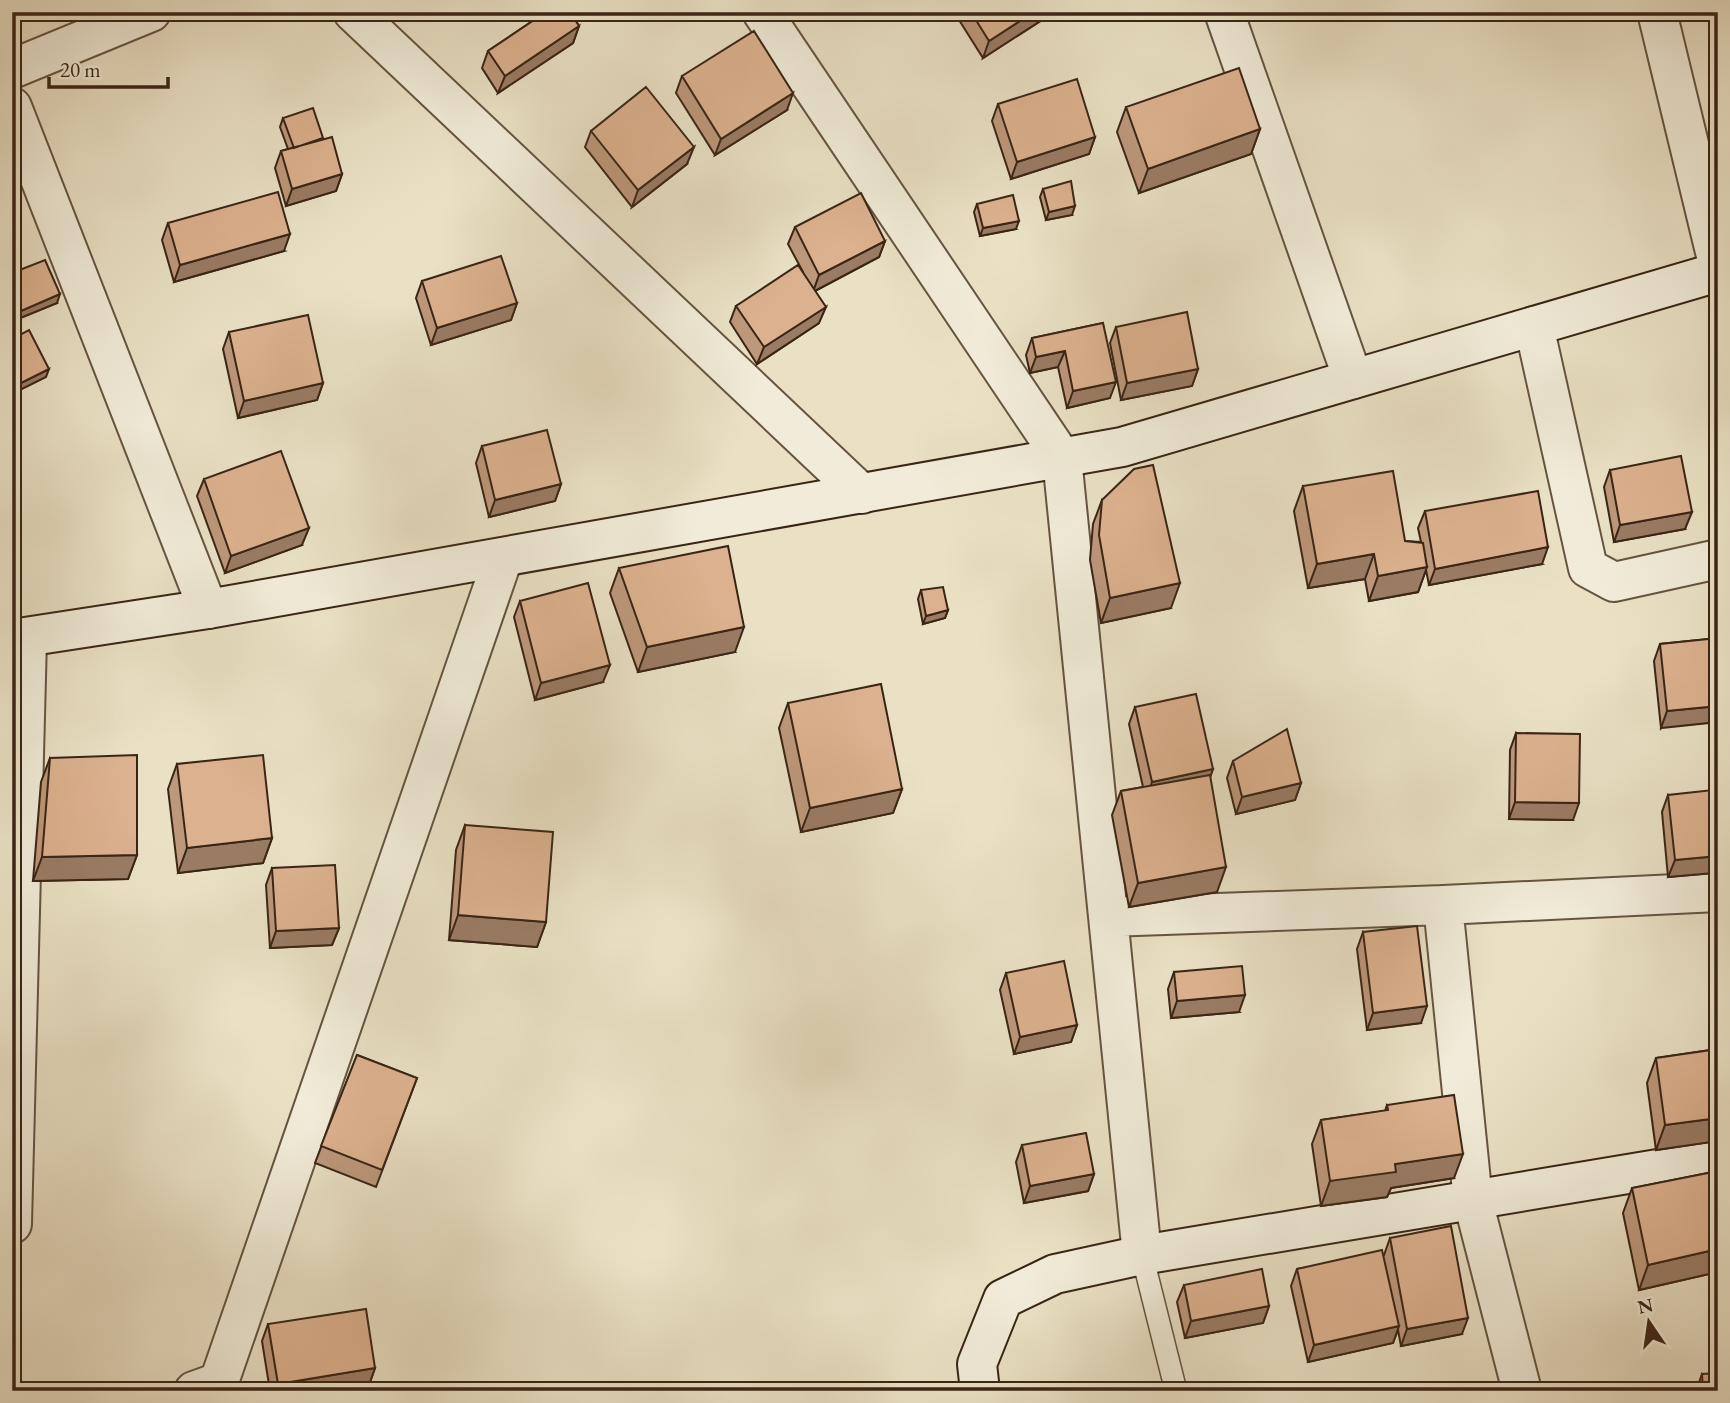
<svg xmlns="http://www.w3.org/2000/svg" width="1730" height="1403" font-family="'EB Garamond',serif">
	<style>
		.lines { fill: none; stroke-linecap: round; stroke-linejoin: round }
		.lane-casing { stroke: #665441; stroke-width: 24 }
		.street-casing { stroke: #665441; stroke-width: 42 }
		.secondary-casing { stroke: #3a2515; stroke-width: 42 }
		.lane { stroke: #f1ecd9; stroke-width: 21 }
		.street { stroke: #f1ecd9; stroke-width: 38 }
		.secondary { stroke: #f1ecd9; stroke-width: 38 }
		.wall { fill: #bd987b; stroke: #3a2515; stroke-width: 2 }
		.shaded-wall { fill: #9a7c64; stroke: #3a2515; stroke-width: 2 }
		.building { fill: #dcb18f; stroke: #3a2515; stroke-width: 2 }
	</style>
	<rect width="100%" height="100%" fill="#eae1c5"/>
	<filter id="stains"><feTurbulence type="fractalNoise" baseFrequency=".00286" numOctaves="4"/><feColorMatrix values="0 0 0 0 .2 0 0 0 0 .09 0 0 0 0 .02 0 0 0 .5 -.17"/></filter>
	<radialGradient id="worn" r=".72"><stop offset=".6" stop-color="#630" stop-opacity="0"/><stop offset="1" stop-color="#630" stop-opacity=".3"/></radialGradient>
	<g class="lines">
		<defs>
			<path id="lane" d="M 1142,1255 L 1176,1391"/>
			<path id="street" d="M 353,12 L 862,494
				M 762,12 L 1062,458 L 1142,1255
				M 1224,12 L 1353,379
				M 1657,12 L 1718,264
				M 12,69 L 151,12
				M 12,107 L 208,609
				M 1534,326 L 1588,568 L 1614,582 L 1718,559
				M 1443,905 L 1473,1201 L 1522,1391
				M 1108,917 L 1443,905 L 1718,892
				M 12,1224 L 27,638
				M 194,1391 L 219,1382 L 503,558"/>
			<path id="secondary" d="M 12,639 L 208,609 L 1122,447 L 1718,272
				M 980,1391 L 977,1364 L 1003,1299 L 1055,1274 L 1142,1255 L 1718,1159"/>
		</defs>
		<!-- lane casing -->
		<use href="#lane" class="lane-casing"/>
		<!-- street casing -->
		<use href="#street" class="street-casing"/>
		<!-- secondary casing -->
		<use href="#secondary" class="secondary-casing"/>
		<!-- lane -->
		<use href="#lane" class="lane"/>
		<!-- street -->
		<use href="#street" class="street"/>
		<!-- secondary -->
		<use href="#secondary" class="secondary"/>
	</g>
	<!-- wall -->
	<path class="wall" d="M 546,12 L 577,12 L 572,15 L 579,26 L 573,43 L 498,93 L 482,68 L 488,51 Z
		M 954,12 L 1047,12 L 1045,18 L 983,58 Z
		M 682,76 L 787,110 L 715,155 L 676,93 Z
		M 998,104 L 1095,137 L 1089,154 L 1011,179 L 992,121 Z
		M 1126,107 L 1260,129 L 1251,154 L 1139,193 L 1117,132 Z
		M 283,118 L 322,139 L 342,174 L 336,191 L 286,206 L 275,168 L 281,151 L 288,149 L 280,127 Z
		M 591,131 L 687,164 L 632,207 L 585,147 Z
		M 1043,189 L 1072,215 L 1046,220 L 1040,197 Z
		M 977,204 L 1016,229 L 980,236 L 974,212 Z
		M 168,223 L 284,251 L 174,282 L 162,240 Z
		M 795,227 L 885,241 L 879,257 L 815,291 L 819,323 L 757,364 L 730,322 L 736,306 L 803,272 L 788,244 Z
		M 12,273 L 57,303 L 18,319 L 12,306 Z
		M 422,281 L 517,303 L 511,320 L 431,345 L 416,298 Z
		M 1103,323 L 1110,398 L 1067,408 L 1058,367 L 1030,373 L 1026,355 L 1032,338 Z
		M 1116,327 L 1198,369 L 1192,386 L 1121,400 L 1110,343 Z
		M 229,332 L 323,383 L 317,400 L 238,418 L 223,349 Z
		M 482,446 L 561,484 L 555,501 L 489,517 L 476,463 Z
		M 1610,470 L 1685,529 L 1614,542 L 1604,487 Z
		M 204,479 L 302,545 L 225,573 L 197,496 Z
		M 1303,486 L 1405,541 L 1421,542 L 1418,528 L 1425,511 L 1542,564 L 1429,585 L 1426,570 L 1418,592 L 1369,601 L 1365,579 L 1308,588 L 1294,511 Z
		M 1102,500 L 1171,608 L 1101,623 L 1090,560 L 1093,524 Z
		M 619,568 L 735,652 L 638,672 L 610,593 Z
		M 921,590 L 948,610 L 945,618 L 923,624 L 918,599 Z
		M 520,601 L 603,682 L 535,700 L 514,617 Z
		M 1718,638 L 1661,728 L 1654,661 L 1660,644 Z
		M 788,703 L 902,789 L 893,813 L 801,832 L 779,728 Z
		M 1135,707 L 1213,769 L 1210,777 L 1217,892 L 1129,907 L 1112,815 L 1121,791 L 1143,787 L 1129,724 Z
		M 1516,733 L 1573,820 L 1509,819 L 1510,750 Z
		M 50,758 L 137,855 L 128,879 L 33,881 L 41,782 Z
		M 1233,761 L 1301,783 L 1295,800 L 1236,814 L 1227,778 Z
		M 177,764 L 272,838 L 263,863 L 178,873 L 168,789 Z
		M 1668,795 L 1714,873 L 1668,877 L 1662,812 Z
		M 465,825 L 546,922 L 537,947 L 449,940 L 456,850 Z
		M 272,868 L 339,928 L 332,945 L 270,948 L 266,885 Z
		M 1363,932 L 1421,1023 L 1367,1030 L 1357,949 Z
		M 1174,972 L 1239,1012 L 1171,1018 L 1168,989 Z
		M 1006,973 L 1077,1025 L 1071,1042 L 1014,1054 L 1000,990 Z
		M 1718,1049 L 1718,1141 L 1656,1150 L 1647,1083 L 1656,1058 Z
		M 357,1055 L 417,1078 L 376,1187 L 315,1163 Z
		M 1387,1105 L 1454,1178 L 1391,1188 L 1387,1197 L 1321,1206 L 1312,1144 L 1321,1120 L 1385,1111 Z
		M 1022,1145 L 1094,1174 L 1088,1191 L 1024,1203 L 1016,1162 Z
		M 1718,1171 L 1718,1272 L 1639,1290 L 1623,1213 L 1632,1188 Z
		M 1390,1238 L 1462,1334 L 1401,1346 L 1398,1330 L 1393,1343 L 1308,1362 L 1291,1286 L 1297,1269 L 1384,1255 Z
		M 1184,1285 L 1269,1306 L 1263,1323 L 1185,1338 L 1177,1302 Z
		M 268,1324 L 375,1368 L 369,1385 L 334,1391 L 270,1391 L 262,1341 Z
		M 1702,1374 L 1718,1391 L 1696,1391 Z"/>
	<!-- shaded-wall -->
	<path class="shaded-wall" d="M 1034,12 L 1047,12 L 1045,18 L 983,58 L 989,41 Z
		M 579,26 L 573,43 L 498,93 L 505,76 Z
		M 793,93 L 787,110 L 715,155 L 721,139 Z
		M 1260,129 L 1251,154 L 1139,193 L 1148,169 Z
		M 1095,137 L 1089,154 L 1011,179 L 1017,162 Z
		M 694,147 L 687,164 L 632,207 L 638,190 Z
		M 342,174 L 336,191 L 286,206 L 292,189 Z
		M 1075,206 L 1072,215 L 1046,220 L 1049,212 Z
		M 1019,221 L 1016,229 L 980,236 L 983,228 Z
		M 290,234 L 284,251 L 174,282 L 180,265 Z
		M 885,241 L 879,257 L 813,292 L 819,275 Z
		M 60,294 L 57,303 L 18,319 L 21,311 Z
		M 517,303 L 511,320 L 431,345 L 437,328 Z
		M 826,307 L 819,323 L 757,364 L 764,347 Z
		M 1065,351 L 1058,367 L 1030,373 L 1036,357 Z
		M 49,369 L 46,377 L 12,394 L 15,386 Z
		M 1198,369 L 1192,386 L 1121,400 L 1127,383 Z
		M 1116,382 L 1110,398 L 1067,408 L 1073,391 Z
		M 323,383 L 317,400 L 238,418 L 244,401 Z
		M 561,484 L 555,501 L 489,517 L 495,500 Z
		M 1692,512 L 1685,529 L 1614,542 L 1620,525 Z
		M 309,528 L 302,545 L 225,573 L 231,556 Z
		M 1548,547 L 1542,564 L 1429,585 L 1435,569 Z
		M 1374,554 L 1365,579 L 1308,588 L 1317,564 Z
		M 1427,567 L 1418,592 L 1369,601 L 1378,576 Z
		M 1180,583 L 1171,608 L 1101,623 L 1110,598 Z
		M 948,610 L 945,618 L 923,624 L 926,616 Z
		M 744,627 L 735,652 L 638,672 L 647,647 Z
		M 610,665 L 603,682 L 535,700 L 541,683 Z
		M 1718,706 L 1718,722 L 1661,728 L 1667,711 Z
		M 1213,769 L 1207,786 L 1146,799 L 1152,782 Z
		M 1301,783 L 1295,800 L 1236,814 L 1242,797 Z
		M 902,789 L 893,813 L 801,832 L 810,808 Z
		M 1515,802 L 1579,803 L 1573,820 L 1509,819 Z
		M 272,838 L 263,863 L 178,873 L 187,848 Z
		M 137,855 L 128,879 L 33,881 L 42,857 Z
		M 1718,856 L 1718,862 L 1714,873 L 1668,877 L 1675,860 Z
		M 1226,867 L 1217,892 L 1129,907 L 1138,883 Z
		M 458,915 L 546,922 L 537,947 L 449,940 Z
		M 339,928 L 332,945 L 270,948 L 276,931 Z
		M 1245,995 L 1239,1012 L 1171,1018 L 1177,1001 Z
		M 1427,1006 L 1421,1023 L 1367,1030 L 1373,1013 Z
		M 1077,1025 L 1071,1042 L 1014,1054 L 1020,1037 Z
		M 1718,1118 L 1718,1141 L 1656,1150 L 1665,1125 Z
		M 1463,1154 L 1454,1178 L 1391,1188 L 1387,1197 L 1321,1206 L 1330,1181 L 1395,1164 Z
		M 1094,1174 L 1088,1191 L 1024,1203 L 1030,1186 Z
		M 1718,1249 L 1718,1272 L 1639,1290 L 1648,1265 Z
		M 1269,1306 L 1263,1323 L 1185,1338 L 1191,1321 Z
		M 1468,1318 L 1462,1334 L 1401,1346 L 1407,1329 Z
		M 1399,1326 L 1393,1343 L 1308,1362 L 1314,1345 Z
		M 375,1368 L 369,1385 L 334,1391 L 275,1391 L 278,1384 Z"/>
	<!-- building -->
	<path class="building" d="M 546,12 L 570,12 L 579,26 L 505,76 L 488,51 Z
		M 971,12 L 1034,12 L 989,41 Z
		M 754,31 L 793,93 L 721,139 L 682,76 Z
		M 1239,68 L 1260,129 L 1148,169 L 1126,107 Z
		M 1077,79 L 1095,137 L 1017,162 L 998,104 Z
		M 646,87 L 694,147 L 638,190 L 591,131 Z
		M 313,108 L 323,138 L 294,148 L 283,118 Z
		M 332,137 L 342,174 L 292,189 L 281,151 Z
		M 1071,181 L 1075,206 L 1049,212 L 1043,189 Z
		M 278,192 L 290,234 L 180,265 L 168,223 Z
		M 861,193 L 885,241 L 819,275 L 795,227 Z
		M 1013,195 L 1019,221 L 983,228 L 977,204 Z
		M 501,256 L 517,303 L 437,328 L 422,281 Z
		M 45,260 L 60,294 L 21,311 L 12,290 L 12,273 Z
		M 798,265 L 826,307 L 764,347 L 736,306 Z
		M 1187,312 L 1198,369 L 1127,383 L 1116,327 Z
		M 308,315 L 323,383 L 244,401 L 229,332 Z
		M 1103,323 L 1116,382 L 1073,391 L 1065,351 L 1036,357 L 1032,338 Z
		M 29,330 L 49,369 L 15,386 L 12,381 L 12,339 Z
		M 547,430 L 561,484 L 495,500 L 482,446 Z
		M 281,451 L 309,528 L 231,556 L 204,479 Z
		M 1681,456 L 1692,512 L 1620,525 L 1610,470 Z
		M 1153,465 L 1180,583 L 1110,598 L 1099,535 L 1102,500 L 1134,469 Z
		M 1393,471 L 1405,541 L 1423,543 L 1427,567 L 1378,576 L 1374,554 L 1317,564 L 1303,486 Z
		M 1538,491 L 1548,547 L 1435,569 L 1425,511 Z
		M 728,546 L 744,627 L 647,647 L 619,568 Z
		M 588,583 L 610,665 L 541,683 L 520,601 Z
		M 943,587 L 948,610 L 926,616 L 921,590 Z
		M 1718,638 L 1718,706 L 1667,711 L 1660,644 Z
		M 881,684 L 902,789 L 810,808 L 788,703 Z
		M 1196,694 L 1213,769 L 1152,782 L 1135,707 Z
		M 1287,729 L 1301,783 L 1242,797 L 1233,761 Z
		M 1516,733 L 1580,734 L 1579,803 L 1515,802 Z
		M 137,755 L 137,855 L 42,857 L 50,758 Z
		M 263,755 L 272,838 L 187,848 L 177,764 Z
		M 1210,775 L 1226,867 L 1138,883 L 1121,791 Z
		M 1713,790 L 1718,836 L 1718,856 L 1675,860 L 1668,795 Z
		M 465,825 L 553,832 L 546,922 L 458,915 Z
		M 335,865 L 339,928 L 276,931 L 272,868 Z
		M 1417,926 L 1427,1006 L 1373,1013 L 1363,932 Z
		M 1064,961 L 1077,1025 L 1020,1037 L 1006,973 Z
		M 1242,966 L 1245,995 L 1177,1001 L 1174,972 Z
		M 1718,1049 L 1718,1118 L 1665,1125 L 1656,1058 Z
		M 357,1055 L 417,1078 L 382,1170 L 321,1146 Z
		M 1454,1095 L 1463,1154 L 1395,1164 L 1396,1172 L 1330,1181 L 1321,1120 L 1388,1110 L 1387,1105 Z
		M 1086,1133 L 1094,1174 L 1030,1186 L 1022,1145 Z
		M 1718,1171 L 1718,1249 L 1648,1265 L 1632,1188 Z
		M 1451,1226 L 1468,1318 L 1407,1329 L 1390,1238 Z
		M 1382,1250 L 1399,1326 L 1314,1345 L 1297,1269 Z
		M 1262,1269 L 1269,1306 L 1191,1321 L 1184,1285 Z
		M 366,1309 L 375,1368 L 278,1384 L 268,1324 Z
		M 1718,1373 L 1718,1391 L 1703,1391 L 1702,1374 Z"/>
	<!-- margin -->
	<rect width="1730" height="1403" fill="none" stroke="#eae1c5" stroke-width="42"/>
	<rect x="14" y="14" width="1702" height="1375" fill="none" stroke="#3a2515" stroke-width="3.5"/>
	<rect x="21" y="21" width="1688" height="1361" fill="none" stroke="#3a2515" stroke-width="2"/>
	<!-- north arrow -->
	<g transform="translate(1649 1322) rotate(347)" stroke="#f1ecd9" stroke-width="5" paint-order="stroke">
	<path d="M0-5L12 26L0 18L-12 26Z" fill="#3a2515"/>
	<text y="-10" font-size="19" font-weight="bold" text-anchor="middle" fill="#3a2515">N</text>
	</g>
	<!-- scale -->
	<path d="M49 77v10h119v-10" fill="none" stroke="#3a2515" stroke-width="3.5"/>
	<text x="60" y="77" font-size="21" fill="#3a2515" stroke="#f1ecd9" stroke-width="5" paint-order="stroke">20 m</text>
	<rect width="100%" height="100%" filter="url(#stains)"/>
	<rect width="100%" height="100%" fill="url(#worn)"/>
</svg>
